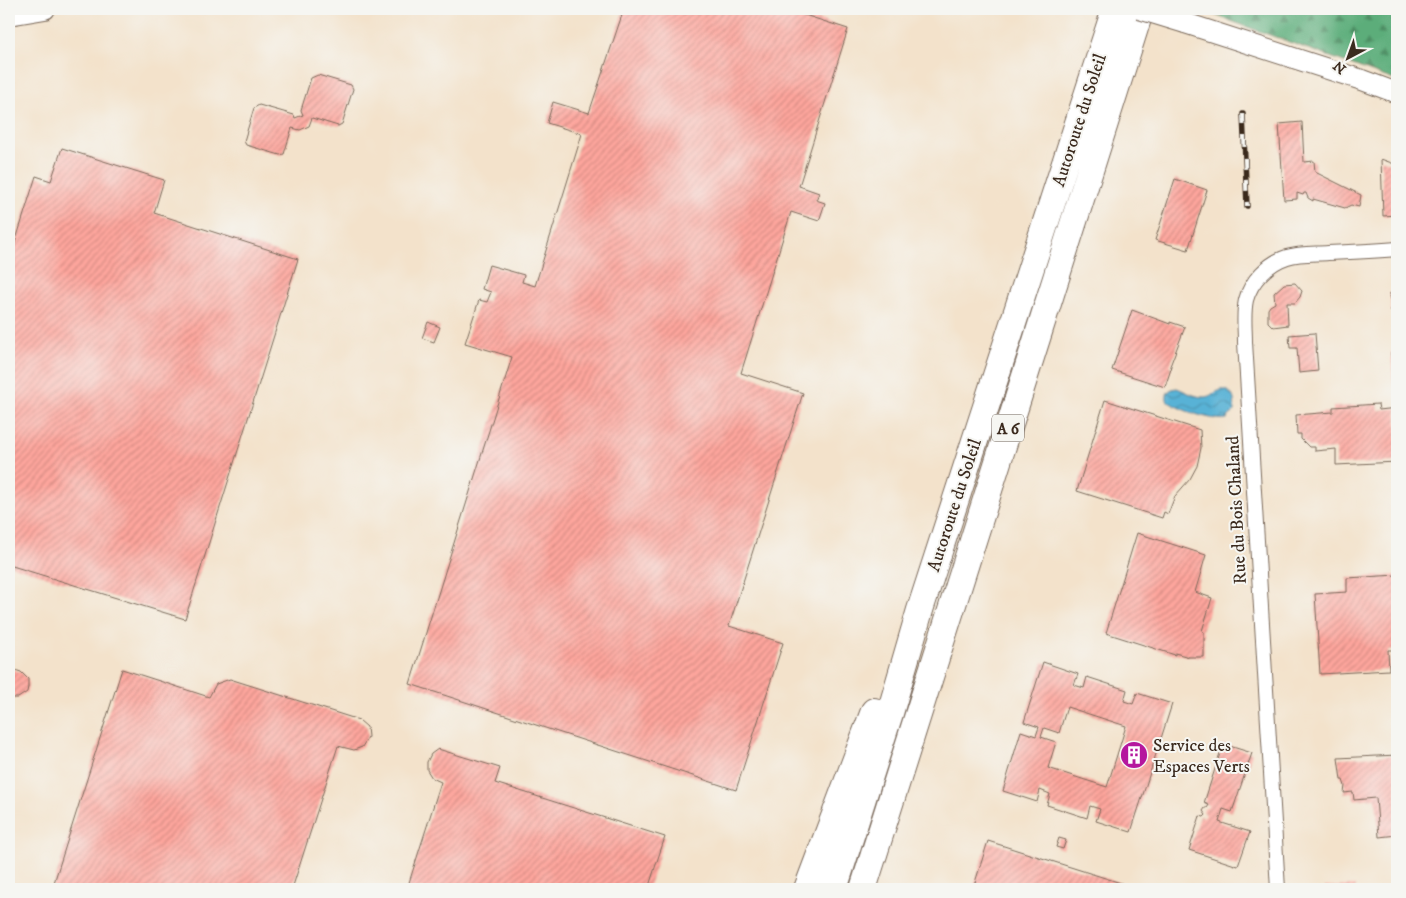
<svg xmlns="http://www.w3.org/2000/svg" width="1406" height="898" font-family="'IM FELL DW Pica',serif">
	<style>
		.forest { fill: url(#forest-firs); stroke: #4c6c4c }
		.water { fill: url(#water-waves); stroke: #4a6e7a }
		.building { fill: url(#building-hatch); fill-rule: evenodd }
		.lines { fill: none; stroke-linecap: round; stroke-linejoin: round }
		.street-casing { stroke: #7b6a5b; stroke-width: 16 }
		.secondary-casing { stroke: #7b6a5b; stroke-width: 22 }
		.highway-casing { stroke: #7b6a5b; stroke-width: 28 }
		.street { stroke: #fff; stroke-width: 14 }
		.secondary { stroke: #fff; stroke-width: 20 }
		.highway { stroke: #fff; stroke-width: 26 }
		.rail-casing { stroke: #3b2a1e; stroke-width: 5.5 }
		.rail { stroke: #f6f6f2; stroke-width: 4; stroke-dasharray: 11; stroke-linecap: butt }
		.secondary-bridge-casing { stroke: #7b6a5b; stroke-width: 22; stroke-linecap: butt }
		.secondary-bridge { stroke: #fff; stroke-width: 20 }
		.labels { text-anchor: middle; stroke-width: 4; stroke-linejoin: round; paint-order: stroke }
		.shield { fill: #f6f6f2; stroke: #73675e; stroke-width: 1 }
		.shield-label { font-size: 16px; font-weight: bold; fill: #3b2a1e }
		.street-label { font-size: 18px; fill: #3b2a1e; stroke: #f6f6f2 }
		.poi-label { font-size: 18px; fill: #3b2a1e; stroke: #f6f6f2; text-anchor: start }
	</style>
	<defs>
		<pattern id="forest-firs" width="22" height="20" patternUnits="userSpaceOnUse" patternTransform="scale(1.25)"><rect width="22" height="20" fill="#5cad7a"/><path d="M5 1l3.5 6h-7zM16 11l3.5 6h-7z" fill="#4d8d63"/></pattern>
		<pattern id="water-waves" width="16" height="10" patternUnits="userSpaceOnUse" patternTransform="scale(1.25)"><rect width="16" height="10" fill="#59b2d6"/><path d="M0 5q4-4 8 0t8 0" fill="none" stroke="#4b91ad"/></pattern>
		<pattern id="building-hatch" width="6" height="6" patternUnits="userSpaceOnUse" patternTransform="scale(1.25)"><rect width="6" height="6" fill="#fea69d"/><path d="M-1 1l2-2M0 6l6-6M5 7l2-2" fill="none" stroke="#cf877f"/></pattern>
	</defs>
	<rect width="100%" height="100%" fill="#f6f6f2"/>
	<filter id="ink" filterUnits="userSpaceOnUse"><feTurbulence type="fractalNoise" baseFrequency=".02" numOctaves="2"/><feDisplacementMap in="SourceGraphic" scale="10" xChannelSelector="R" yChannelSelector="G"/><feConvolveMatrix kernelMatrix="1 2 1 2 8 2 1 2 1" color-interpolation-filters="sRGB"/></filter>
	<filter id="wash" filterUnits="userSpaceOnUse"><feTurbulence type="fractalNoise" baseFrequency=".0096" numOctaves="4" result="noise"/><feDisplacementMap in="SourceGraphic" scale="20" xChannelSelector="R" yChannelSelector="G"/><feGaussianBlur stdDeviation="1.12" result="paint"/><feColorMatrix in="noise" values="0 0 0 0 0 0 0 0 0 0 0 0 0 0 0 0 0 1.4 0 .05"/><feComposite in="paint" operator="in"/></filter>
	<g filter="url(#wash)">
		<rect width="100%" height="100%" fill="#f3e2cb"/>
		<!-- forest -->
		<path class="forest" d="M 1198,9 L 1397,9 L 1397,81 Z"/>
		<!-- water -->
		<path class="water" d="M 1177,388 C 1185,391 1195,397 1204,397 C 1214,397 1223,382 1232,395 C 1235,400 1235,405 1234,411 L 1227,419 C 1215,422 1175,409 1167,400 C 1166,392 1169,389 1177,388 Z"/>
		<g id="blocks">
			<!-- building -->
			<path class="building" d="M 624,9 L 786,9 L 848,29 L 799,186 L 819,193 L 816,200 L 825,203 L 819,221 L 791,212 L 741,373 L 803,393 L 729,626 L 783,643 L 736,790 L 410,684 L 512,357 L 465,343 L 479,300 L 487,302 L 491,292 L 482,289 L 489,265 L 524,275 L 522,282 L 535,286 L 582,134 L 547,123 L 553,102 L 589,113 Z
				M 318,75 L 351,85 L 353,89 L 342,124 L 338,126 L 312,118 L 309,126 L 300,130 L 292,128 L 284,154 L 280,155 L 246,145 L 244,141 L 254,108 L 259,105 L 294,115 L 295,118 L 303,115 L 301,110 L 311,78 Z
				M 1302,122 L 1304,162 L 1314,161 L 1315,172 L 1361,195 L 1359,207 L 1351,205 L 1345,208 L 1313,199 L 1313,201 L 1308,198 L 1306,193 L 1304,193 L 1303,195 L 1297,193 L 1297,199 L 1284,200 L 1279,124 Z
				M 62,148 L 164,180 L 154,213 L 298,259 L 185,619 L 9,565 L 9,262 L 36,176 L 51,181 Z
				M 1381,159 L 1397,165 L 1397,215 L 1383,216 Z
				M 1175,179 L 1207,190 L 1188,250 L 1155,240 Z
				M 1295,283 L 1302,291 L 1300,297 L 1295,303 L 1287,303 L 1288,325 L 1273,327 L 1268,322 L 1268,309 L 1270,306 L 1275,303 L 1274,293 L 1284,284 Z
				M 1390,293 L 1397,293 L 1397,311 L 1391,311 Z
				M 1132,310 L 1170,324 L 1170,322 L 1185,327 L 1170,366 L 1172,366 L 1165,387 L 1112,370 Z
				M 428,322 L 440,327 L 434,342 L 422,338 Z
				M 1315,333 L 1318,371 L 1299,373 L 1297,348 L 1290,348 L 1289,335 Z
				M 1391,352 L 1397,352 L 1397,385 L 1393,385 Z
				M 1105,400 L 1200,430 L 1201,448 L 1197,466 L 1190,479 L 1175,496 L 1168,514 L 1164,512 L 1162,518 L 1077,491 Z
				M 1378,404 L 1379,410 L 1397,408 L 1397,462 L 1336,465 L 1336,449 L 1315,451 L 1315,447 L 1309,447 L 1301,439 L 1301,434 L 1297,434 L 1296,415 L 1333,412 L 1333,407 Z
				M 1137,533 L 1206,555 L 1195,592 L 1212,598 L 1202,631 L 1204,632 L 1204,657 L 1189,657 L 1175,653 L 1175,655 L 1106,633 Z
				M 1397,575 L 1397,650 L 1388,650 L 1389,670 L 1320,674 L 1315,594 L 1347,592 L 1347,578 Z
				M 1043,662 L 1078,674 L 1074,685 L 1084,688 L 1087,677 L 1127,690 L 1124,701 L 1133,704 L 1137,693 L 1172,704 L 1131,832 L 1096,821 L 1100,809 L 1090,806 L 1087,818 L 1047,805 L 1050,794 L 1040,790 L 1037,802 L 1003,791 L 1021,731 L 1036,736 L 1039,727 L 1024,722 ZM 1067,707 L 1126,726 L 1107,787 L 1048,768 L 1056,742 L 1041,737 L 1044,728 L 1059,733 Z
				M 9,668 L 21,672 L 28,679 L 28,687 L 27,692 L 18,698 L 9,698 Z
				M 122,669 L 209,697 L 216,684 L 230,679 L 359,720 L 367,727 L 368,737 L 362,747 L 354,750 L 338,746 L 292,889 L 52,889 Z
				M 1223,744 L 1252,753 L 1232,812 L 1223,809 L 1219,822 L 1250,832 L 1238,866 L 1189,850 L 1200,816 L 1204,817 L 1206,815 L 1203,811 L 1205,808 L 1207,808 L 1209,805 L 1204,803 Z
				M 438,749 L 500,768 L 495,783 L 665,837 L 648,889 L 407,889 L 441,782 L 432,778 L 427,770 L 427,762 L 431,754 Z
				M 1397,755 L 1397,835 L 1379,837 L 1376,798 L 1354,800 L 1353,792 L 1344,793 L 1345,786 L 1343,780 L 1341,780 L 1338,758 Z
				M 1059,838 L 1066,840 L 1063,849 L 1056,847 Z
				M 988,841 L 1140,889 L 973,889 Z
				M 1355,886 L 1355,889 L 1325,889 L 1325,887 Z"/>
		</g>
	</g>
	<g filter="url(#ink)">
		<use href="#blocks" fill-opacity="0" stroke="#7b6a5b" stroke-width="1"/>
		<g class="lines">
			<defs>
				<path id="street" d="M 1278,889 L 1245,342 C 1245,328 1243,314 1246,300 C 1251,281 1268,263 1287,257 C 1300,253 1315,254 1328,253 C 1351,252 1374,251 1397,249"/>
				<path id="secondary" d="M 9,15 L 45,9
					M 1185,23 L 1362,80 L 1397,93"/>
				<path id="highway" d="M 807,889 L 874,711
					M 834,889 L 890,713 L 920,610 L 1115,9
					M 863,889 L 1141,9"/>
			</defs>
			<!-- street casing -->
			<use href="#street" class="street-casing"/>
			<!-- secondary casing -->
			<use href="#secondary" class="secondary-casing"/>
			<!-- highway casing -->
			<use href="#highway" class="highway-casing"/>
			<!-- street -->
			<use href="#street" class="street"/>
			<!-- secondary -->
			<use href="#secondary" class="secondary"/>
			<!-- highway -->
			<use href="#highway" class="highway"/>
			<defs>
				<path id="rail" d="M 1243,114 L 1247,206"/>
			</defs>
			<!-- rail casing -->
			<use href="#rail" class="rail-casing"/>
			<!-- rail -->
			<use href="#rail" class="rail"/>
			<defs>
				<path id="secondary-bridge" d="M 1139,9 L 1185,23"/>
			</defs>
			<!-- secondary-bridge casing -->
			<use href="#secondary-bridge" class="secondary-bridge-casing"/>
			<!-- secondary-bridge -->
			<use href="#secondary-bridge" class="secondary-bridge"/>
		</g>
	</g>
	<!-- icons -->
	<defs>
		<symbol id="building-disc" viewBox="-11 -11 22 22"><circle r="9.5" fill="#b5179e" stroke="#f6f6f2"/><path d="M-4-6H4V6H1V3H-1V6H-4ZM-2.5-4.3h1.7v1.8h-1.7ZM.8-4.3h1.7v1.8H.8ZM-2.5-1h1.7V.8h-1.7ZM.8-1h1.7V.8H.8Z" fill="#fff"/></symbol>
	</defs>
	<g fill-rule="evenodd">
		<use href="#building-disc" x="1118" y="739" width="32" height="32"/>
	</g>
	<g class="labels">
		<!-- shield labels -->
		<rect class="shield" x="992" y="414.5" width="32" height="27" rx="4"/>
		<g class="shield-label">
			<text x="1008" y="434">A 6</text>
		</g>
		<!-- street labels -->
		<g class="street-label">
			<text transform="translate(1079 120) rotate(-72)" y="6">Autoroute du Soleil</text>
			<text transform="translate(954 505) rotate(-72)" y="6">Autoroute du Soleil</text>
			<text transform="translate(1236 510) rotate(-93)" y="6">Rue du Bois Chaland</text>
		</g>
		<!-- poi labels -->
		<g class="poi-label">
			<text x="1153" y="751">Service des<tspan x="1153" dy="21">Espaces Verts</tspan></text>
		</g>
	</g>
	<!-- margin -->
	<rect width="1406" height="898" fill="none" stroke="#f6f6f2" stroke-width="30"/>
	<!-- north arrow -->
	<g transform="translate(1348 58) rotate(221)" stroke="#f6f6f2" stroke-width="4" paint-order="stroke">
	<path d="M0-4L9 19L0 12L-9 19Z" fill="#3b2a1e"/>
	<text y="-8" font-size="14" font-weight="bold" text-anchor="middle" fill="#3b2a1e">N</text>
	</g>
</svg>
